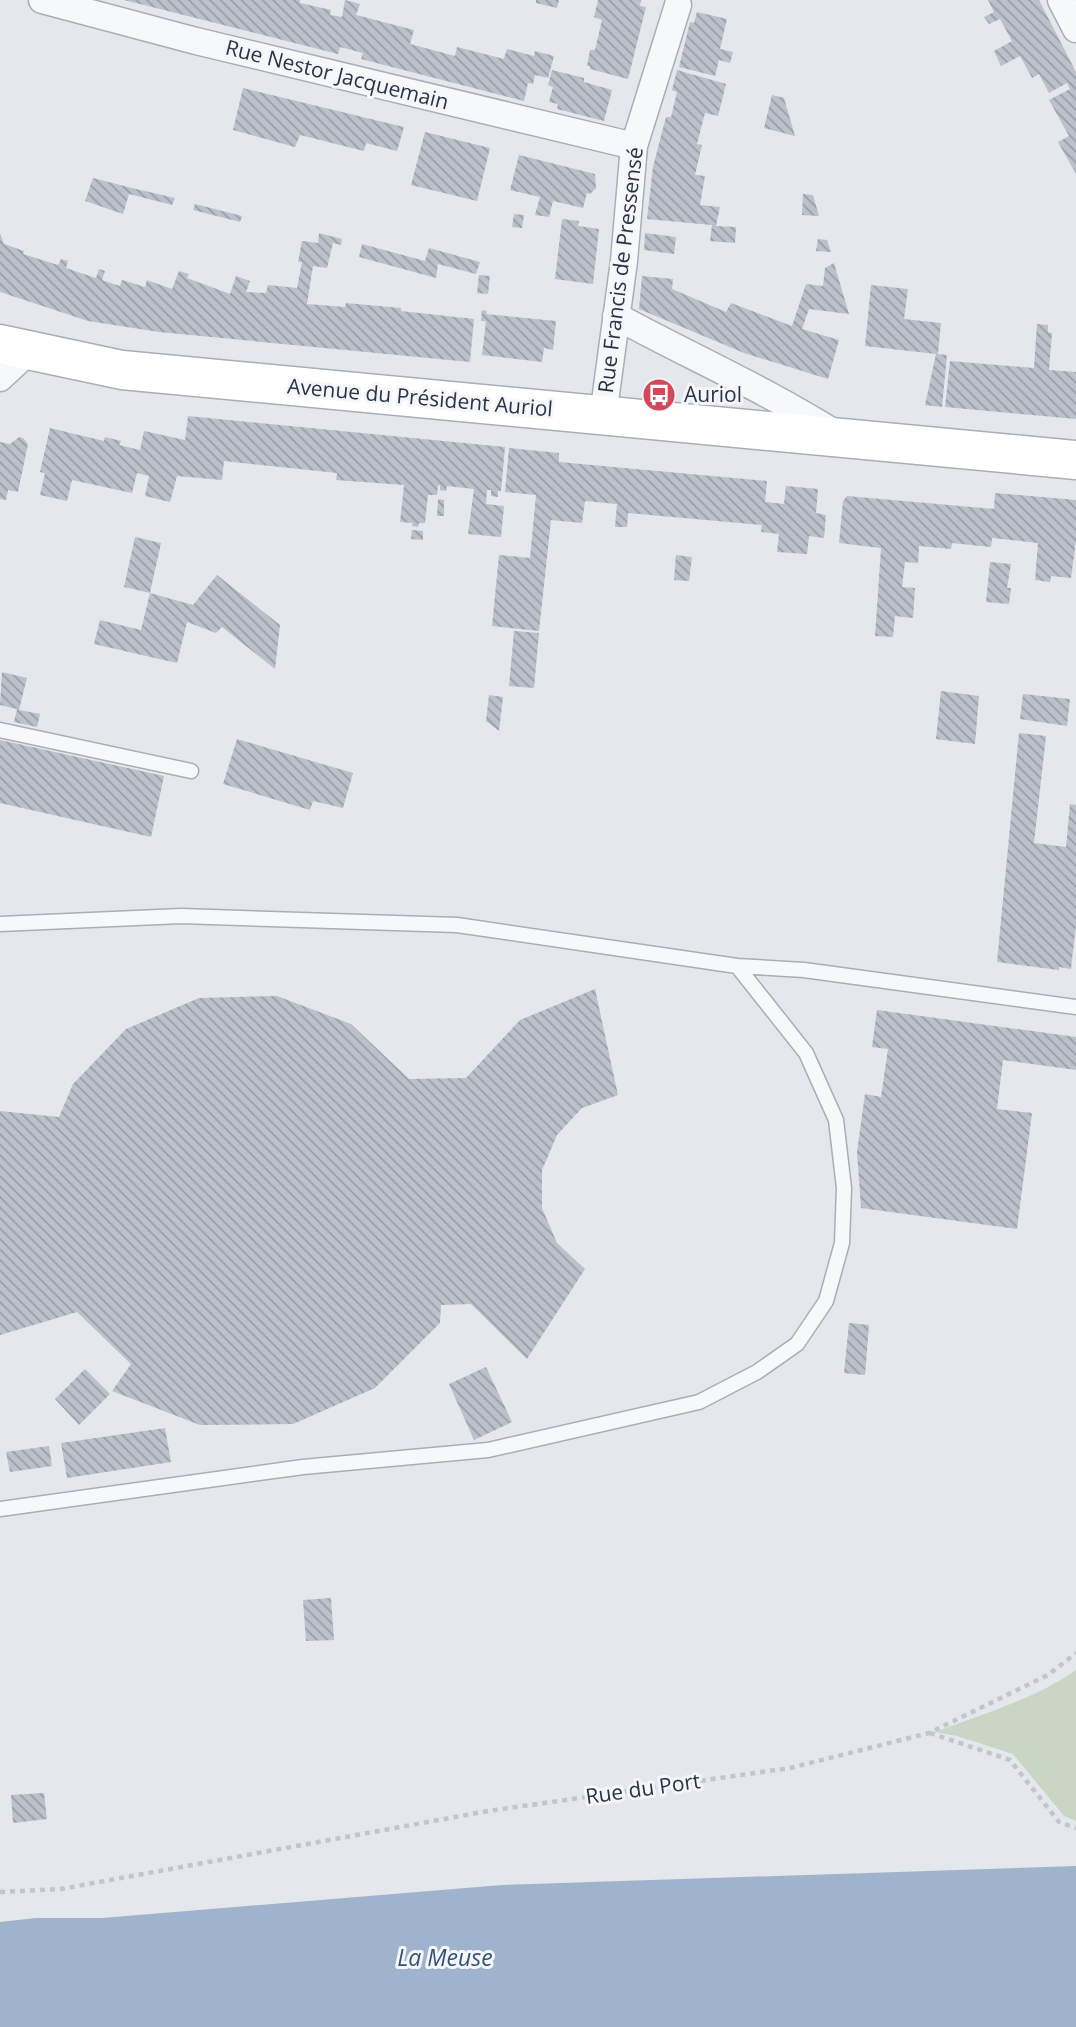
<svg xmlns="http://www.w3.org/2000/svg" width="1076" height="2027" font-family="'Open Sans',sans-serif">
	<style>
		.green { fill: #c9d6c5 }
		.water { fill: #9fb4cc }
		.building { fill: url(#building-back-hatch) }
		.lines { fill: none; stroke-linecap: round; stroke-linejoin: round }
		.service-casing { stroke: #a9aeb7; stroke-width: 17 }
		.minor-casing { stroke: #a9aeb7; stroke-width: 29 }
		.secondary-casing { stroke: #a9aeb7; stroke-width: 41 }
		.path { stroke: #c2c5cb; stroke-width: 4.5; stroke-dasharray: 5 5; stroke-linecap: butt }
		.service { stroke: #f7f8fa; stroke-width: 14 }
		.minor { stroke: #f7f8fa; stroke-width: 26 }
		.secondary { stroke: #fff; stroke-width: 38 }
		.labels { text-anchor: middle; stroke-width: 6; stroke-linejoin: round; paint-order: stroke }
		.street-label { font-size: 21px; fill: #2b3445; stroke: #f4f6f9 }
		.poi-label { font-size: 21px; fill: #2b3445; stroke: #f4f6f9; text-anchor: start }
		.water-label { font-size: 23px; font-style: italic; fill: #34527a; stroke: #f4f6f9 }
	</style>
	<defs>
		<pattern id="building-back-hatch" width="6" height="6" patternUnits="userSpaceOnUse" patternTransform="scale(1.75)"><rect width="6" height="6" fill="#bbc0ca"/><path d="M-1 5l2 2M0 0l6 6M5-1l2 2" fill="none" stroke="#989da6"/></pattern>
	</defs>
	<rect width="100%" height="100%" fill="#e4e7ec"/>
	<!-- green -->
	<path class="green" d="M 1076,1670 L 1076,1821 L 1064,1816 L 1013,1754 L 957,1736 L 935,1732 C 982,1714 1035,1699 1076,1670 Z"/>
	<!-- water -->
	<path class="water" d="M 1076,1866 L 1076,2027 L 0,2027 L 0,1922 L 36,1918 L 102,1918 L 502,1885 Z"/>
	<!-- building -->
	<path class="building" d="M 124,0 L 300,0 L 300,3 L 331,10 L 330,15 L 342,17 L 345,0 L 360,4 L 356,15 L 414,30 L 410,44 L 455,56 L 457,47 L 504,59 L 507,49 L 534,56 L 535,51 L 554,56 L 548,78 L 535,75 L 533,84 L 528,83 L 524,101 L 361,59 L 363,53 L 340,47 L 338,54 Z
		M 536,0 L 559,0 L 557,8 L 536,3 Z
		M 598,0 L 641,0 L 640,6 L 646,7 L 628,79 L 590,69 L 590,66 L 587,66 L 590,50 L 595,50 L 602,20 L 594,17 Z
		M 988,0 L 1039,0 L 1076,72 L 1076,174 L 1058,142 L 1069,136 L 1049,100 L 1070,89 L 1067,83 L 1049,93 L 1039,74 L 1032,78 L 1020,56 L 1001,66 L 994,51 L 1012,41 L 1000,19 L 989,24 L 984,17 L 994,12 Z
		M 697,12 L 727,19 L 720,49 L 733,52 L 730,63 L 719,60 L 715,76 L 679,67 L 690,22 L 694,23 Z
		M 552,70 L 584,78 L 584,82 L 612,90 L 604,121 L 557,109 L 558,104 L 549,102 L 553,87 L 548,85 Z
		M 677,70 L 726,84 L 718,116 L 705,113 L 697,144 L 702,145 L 695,175 L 705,176 L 700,205 L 720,207 L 716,226 L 736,227 L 735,243 L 710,241 L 712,225 L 647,219 L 653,167 L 661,136 L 666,117 L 671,117 L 677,92 L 672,90 Z
		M 243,88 L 404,127 L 397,151 L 366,143 L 364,151 L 300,135 L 295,147 L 233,130 Z
		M 772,95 L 784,98 L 795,136 L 764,128 Z
		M 425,132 L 490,148 L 477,201 L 411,185 Z
		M 519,155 L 595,174 L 596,188 L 590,194 L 587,193 L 583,208 L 553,201 L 549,217 L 535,215 L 540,197 L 510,190 Z
		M 93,178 L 132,188 L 175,198 L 172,205 L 129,194 L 123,214 L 85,201 Z
		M 803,194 L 813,195 L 819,216 L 802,215 Z
		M 195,204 L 242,216 L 240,222 L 193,210 Z
		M 514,214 L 524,215 L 522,228 L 512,227 Z
		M 562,219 L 579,221 L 578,226 L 599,229 L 593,284 L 555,279 Z
		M 0,233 L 4,244 L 24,251 L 23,254 L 58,265 L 61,259 L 68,261 L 66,268 L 96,278 L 99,269 L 105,271 L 102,280 L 120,286 L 122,280 L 145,287 L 147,280 L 172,289 L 179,271 L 189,274 L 187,278 L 230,294 L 236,276 L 250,281 L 246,292 L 266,293 L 268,285 L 297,288 L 302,262 L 298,262 L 302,241 L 318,243 L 319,233 L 342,239 L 341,245 L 333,243 L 327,268 L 313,266 L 307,304 L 345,307 L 346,303 L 389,307 L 401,308 L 401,311 L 474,319 L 470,362 L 159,332 L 88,321 L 0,292 Z
		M 645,233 L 676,237 L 674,254 L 644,250 Z
		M 818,239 L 827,240 L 831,252 L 816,251 Z
		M 362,244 L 425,261 L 429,248 L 480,262 L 476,274 L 438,264 L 436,278 L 359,257 Z
		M 834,263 L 849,314 L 809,309 L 802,329 L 839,340 L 828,379 L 744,353 L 639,309 L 642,276 L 673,279 L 672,289 L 726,312 L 731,303 L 792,326 L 806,284 L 823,286 L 825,268 Z
		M 479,275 L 490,276 L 488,294 L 477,293 Z
		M 871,285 L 908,289 L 904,319 L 941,323 L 938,354 L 947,355 L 942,407 L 925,405 L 936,354 L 865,346 Z
		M 482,310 L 487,311 L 486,314 L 556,321 L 553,350 L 544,348 L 542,362 L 482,355 L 486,321 L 481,321 Z
		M 1037,324 L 1048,325 L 1048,332 L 1052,333 L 1049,370 L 1076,372 L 1076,419 L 945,407 L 950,361 L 1034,368 Z
		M 188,416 L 505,447 L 501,491 L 498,491 L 498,497 L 491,496 L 491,490 L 487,490 L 486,504 L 504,506 L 501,537 L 468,534 L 474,489 L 447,486 L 446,491 L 440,490 L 440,486 L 438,485 L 437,495 L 428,495 L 425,523 L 419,523 L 418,527 L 412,526 L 413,523 L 400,522 L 404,485 L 336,480 L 337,473 L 224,461 L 222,480 L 177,476 L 170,502 L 145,496 L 149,476 L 137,473 L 132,493 L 72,480 L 67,501 L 40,495 L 45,473 L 40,472 L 50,428 L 104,441 L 105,437 L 121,441 L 119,445 L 140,450 L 144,431 L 185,440 Z
		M 19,437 L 23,438 L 28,444 L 18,492 L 8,490 L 6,500 L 0,499 L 0,442 L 10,444 Z
		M 509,448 L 559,453 L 559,462 L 767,481 L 765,502 L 784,504 L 786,486 L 818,489 L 816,513 L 826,515 L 824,538 L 809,536 L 807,554 L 777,552 L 779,534 L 761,532 L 762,525 L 628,513 L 627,527 L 615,527 L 617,504 L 585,501 L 582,523 L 551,520 L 539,631 L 492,626 L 499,555 L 530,558 L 536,495 L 505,492 Z
		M 995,493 L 1076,500 L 1076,541 L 1071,578 L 1051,576 L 1050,582 L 1035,580 L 1038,543 L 992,538 L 991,547 L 952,543 L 951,549 L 919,546 L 918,563 L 905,562 L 902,587 L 915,588 L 913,618 L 895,616 L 893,637 L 875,636 L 881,548 L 839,543 L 843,501 L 847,496 L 994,509 Z
		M 438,499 L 444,500 L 444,516 L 437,516 Z
		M 412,530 L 423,531 L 423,540 L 411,539 Z
		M 135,537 L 161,543 L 150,593 L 124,587 Z
		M 676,555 L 692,557 L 689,581 L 674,580 Z
		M 990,562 L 1011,564 L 1007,588 L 1011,588 L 1009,604 L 986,602 Z
		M 217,575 L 280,625 L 275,669 L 222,627 L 216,633 L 187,622 L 177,663 L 94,644 L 100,620 L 141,630 L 150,593 L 193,605 Z
		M 514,631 L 539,633 L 534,688 L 509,686 Z
		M 2,672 L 27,678 L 19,710 L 40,714 L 37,727 L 14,722 L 17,709 L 0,705 Z
		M 941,691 L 979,696 L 975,744 L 936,739 Z
		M 1023,694 L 1070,699 L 1067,726 L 1020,719 Z
		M 489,695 L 503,697 L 499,731 L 486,721 Z
		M 1019,733 L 1046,736 L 1034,843 L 1066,847 L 1070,804 L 1076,805 L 1076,925 L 1071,969 L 1059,967 L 1059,970 L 997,962 Z
		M 237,739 L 353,773 L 343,808 L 313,801 L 310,810 L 223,784 Z
		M 0,740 L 164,776 L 151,837 L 0,803 Z
		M 595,989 L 618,1095 L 582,1108 L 557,1135 L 542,1170 L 542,1208 L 557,1243 L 585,1269 L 527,1359 L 471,1304 L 441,1305 L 440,1323 L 375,1388 L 293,1424 L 200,1425 L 112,1391 L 131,1364 L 77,1312 L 0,1335 L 0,1111 L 59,1117 L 73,1084 L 126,1029 L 199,998 L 277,996 L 351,1024 L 409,1079 L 466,1078 L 520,1020 Z
		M 877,1010 L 1076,1037 L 1076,1070 L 1003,1060 L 997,1109 L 1032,1113 L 1017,1229 L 861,1208 L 857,1152 L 865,1094 L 881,1097 L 888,1049 L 872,1047 Z
		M 849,1323 L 869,1325 L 865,1375 L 844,1373 Z
		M 486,1367 L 512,1422 L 474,1440 L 449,1384 Z
		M 85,1369 L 110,1394 L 79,1425 L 55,1399 Z
		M 165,1428 L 171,1462 L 67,1478 L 61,1443 Z
		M 49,1446 L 52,1466 L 10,1472 L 6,1452 Z
		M 331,1598 L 334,1640 L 306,1641 L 303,1600 Z
		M 44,1793 L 47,1819 L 13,1823 L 11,1795 Z"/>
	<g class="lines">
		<defs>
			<path id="service" d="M 0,730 L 191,771
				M 0,924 L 181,916 L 457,925 L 737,966 L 804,970 L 1076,1007
				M 0,1509 L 303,1467 L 488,1450 L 699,1402 L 757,1372 L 797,1344 L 826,1301 L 842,1243 L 844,1188 L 836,1120 L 806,1053 L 737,966"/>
			<path id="minor" d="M 42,0 L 196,41 L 634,146
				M 1061,0 L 1076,29
				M 616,316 C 689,356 765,389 836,434
				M 0,378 L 30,350
				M 603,416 L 624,261 L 634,146 L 678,5"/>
			<path id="secondary" d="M 0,344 L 122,370 L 1076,460"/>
		</defs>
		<!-- service casing -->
		<use href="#service" class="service-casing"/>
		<!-- minor casing -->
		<use href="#minor" class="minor-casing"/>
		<!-- secondary casing -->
		<use href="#secondary" class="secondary-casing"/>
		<!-- path -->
		<path class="path" d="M 930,1733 L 1010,1760 L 1059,1822 L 1076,1828
			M 0,1892 L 61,1889 L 488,1811 L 790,1768 L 929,1733 L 1048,1675 L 1076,1653"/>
		<!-- service -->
		<use href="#service" class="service"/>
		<!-- minor -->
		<use href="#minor" class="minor"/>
		<!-- secondary -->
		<use href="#secondary" class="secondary"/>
	</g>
	<!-- icons -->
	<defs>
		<symbol id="bus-disc" viewBox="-11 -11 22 22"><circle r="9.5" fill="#d1495b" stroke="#f4f6f9"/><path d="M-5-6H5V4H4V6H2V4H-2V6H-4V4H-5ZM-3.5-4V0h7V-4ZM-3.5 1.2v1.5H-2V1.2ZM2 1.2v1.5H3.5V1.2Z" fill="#fff"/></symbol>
	</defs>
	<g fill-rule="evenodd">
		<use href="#bus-disc" x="640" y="376" width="38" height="38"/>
	</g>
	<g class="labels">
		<!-- street labels -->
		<g class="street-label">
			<text transform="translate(337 75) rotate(14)" y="7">Rue Nestor Jacquemain</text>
			<text transform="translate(621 270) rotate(-83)" y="7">Rue Francis de Pressensé</text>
			<text transform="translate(420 398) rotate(5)" y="7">Avenue du Président Auriol</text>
			<text transform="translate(643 1789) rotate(-8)" y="7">Rue du Port</text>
		</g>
		<!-- poi labels -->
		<g class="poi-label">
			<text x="684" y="402">Auriol</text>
		</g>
		<!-- water labels -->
		<g class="water-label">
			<text x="445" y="1966">La Meuse</text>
		</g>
	</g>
</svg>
